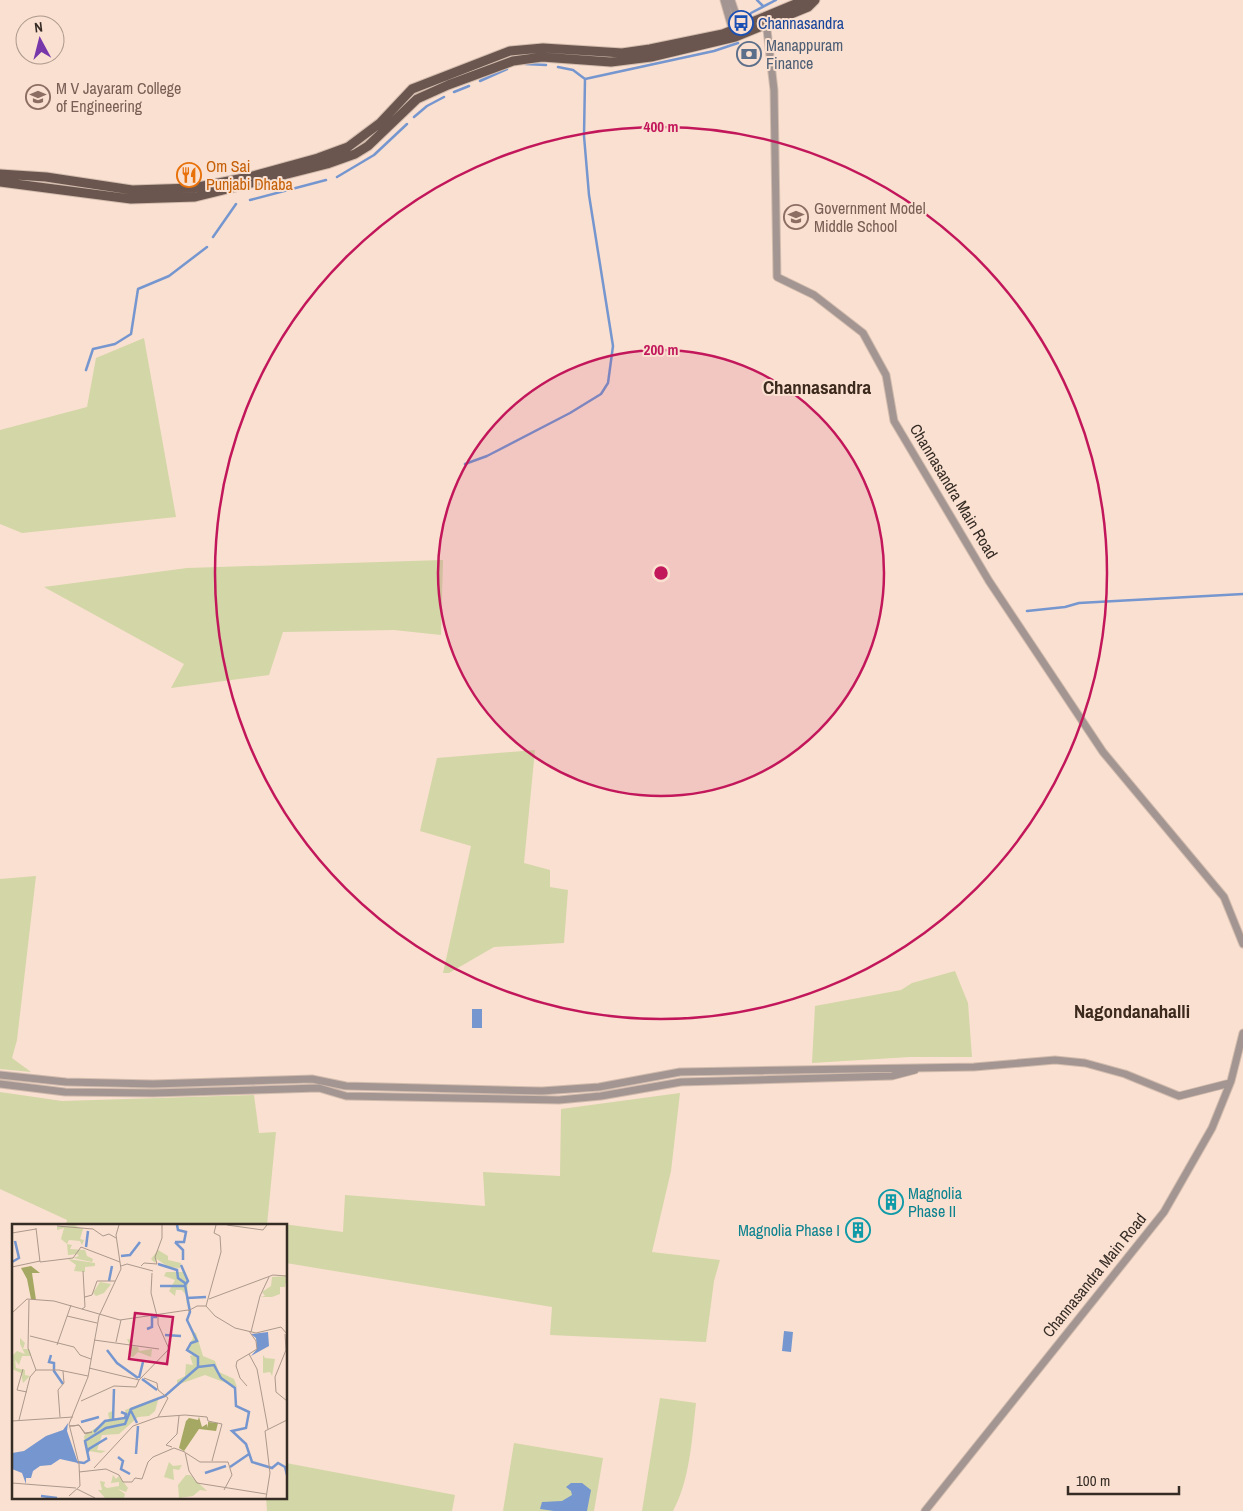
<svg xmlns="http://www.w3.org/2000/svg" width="1243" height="1511" font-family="'Archivo Narrow',sans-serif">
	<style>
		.green { fill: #d3d6a7 }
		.water { fill: #7596cf }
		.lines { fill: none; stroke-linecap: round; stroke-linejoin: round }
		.stream { stroke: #7596cf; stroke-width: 2.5 }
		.minor-casing { stroke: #d3bcae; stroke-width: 9 }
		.major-casing { stroke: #d3bcae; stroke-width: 11 }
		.minor { stroke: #a39692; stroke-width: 7 }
		.major { stroke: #6a564e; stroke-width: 9 }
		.ring { fill: none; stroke: #c2185b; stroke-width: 2.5 }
		.labels { text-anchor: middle; stroke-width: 4; stroke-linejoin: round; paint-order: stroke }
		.transit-label { font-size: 16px; fill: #164399; stroke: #fae0d0; text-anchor: start }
		.service-label { font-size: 16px; fill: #4e5e75; stroke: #fae0d0; text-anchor: start }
		.education-label { font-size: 16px; fill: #785e54; stroke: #fae0d0; text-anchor: start }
		.food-label { font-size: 16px; fill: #c56008; stroke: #fae0d0; text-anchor: start }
		.street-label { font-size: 16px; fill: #362c26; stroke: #fae0d0 }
		.culture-label { font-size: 16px; fill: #0d838f; stroke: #fae0d0; text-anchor: start }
		.quarter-label { font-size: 19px; font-weight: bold; fill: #3d2a1e; stroke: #fae0d0 }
		.inset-river { fill: none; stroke: #7596cf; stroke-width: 2.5 }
		.inset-road { fill: none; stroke: #ac988c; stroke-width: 1 }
		.view { fill: #c2185b; fill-opacity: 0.15; stroke: #c2185b; stroke-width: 2.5 }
		.inset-edge { fill: none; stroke: #362c26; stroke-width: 2.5 }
		.centre { fill: #c2185b; stroke: #fae0d0; stroke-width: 2.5 }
		.ring-label { font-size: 15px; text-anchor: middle; font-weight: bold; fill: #c2185b; stroke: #fae0d0; stroke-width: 4; stroke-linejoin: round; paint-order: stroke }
	</style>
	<rect width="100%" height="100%" fill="#fae0d0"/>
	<!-- green -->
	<path class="green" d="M 144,338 L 176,517 L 22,533 L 0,524 L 0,430 L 87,407 L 96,358 Z
		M 443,560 L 441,635 L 394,630 L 283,632 L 269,675 L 171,688 L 184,664 L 44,587 L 187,568 Z
		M 535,750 L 524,863 L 550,870 L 550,887 L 568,890 L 564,943 L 494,947 L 449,973 L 443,973 L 471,846 L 420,831 L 437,758 Z
		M 36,876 L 17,1040 L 12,1058 L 31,1072 L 0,1069 L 0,879 Z
		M 955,971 L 968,1003 L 972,1057 L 910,1057 L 812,1063 L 815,1006 L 901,990 L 912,983 Z
		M 0,1092 L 62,1101 L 254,1095 L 259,1133 L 276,1132 L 267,1225 L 66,1225 L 67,1220 L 0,1189 Z
		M 680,1093 L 671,1171 L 652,1252 L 720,1260 L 714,1281 L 706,1342 L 550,1335 L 552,1307 L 286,1263 L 286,1225 L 283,1224 L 343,1232 L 345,1195 L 485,1206 L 483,1172 L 560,1176 L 561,1109 Z
		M 660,1398 L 696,1403 C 692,1438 690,1480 673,1511 L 642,1511 Z
		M 514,1443 L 603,1458 L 594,1511 L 503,1511 Z
		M 286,1463 L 455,1495 L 452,1511 L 267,1511 L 266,1497 L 286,1497 Z"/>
	<!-- water -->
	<path class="water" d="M 472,1009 L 482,1009 L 482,1028 L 472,1028 Z
		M 784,1331 L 793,1332 L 791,1352 L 782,1351 Z
		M 571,1483 L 582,1483 L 591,1490 L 587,1511 L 554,1511 L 540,1509 L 542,1502 L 562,1501 L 572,1495 L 571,1491 L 566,1487 Z"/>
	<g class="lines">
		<!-- stream -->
		<path class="stream" d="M 757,0 L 763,6
			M 749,17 L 751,13 L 776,0
			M 525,64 L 546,65
			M 558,67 L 573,70 L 585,79
			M 480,81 L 507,69
			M 454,92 L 469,86
			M 414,117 L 427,106 L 444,97
			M 337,177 L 374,155 L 407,124
			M 250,200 L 326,180
			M 213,237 L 236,204
			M 86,370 L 93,349 L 115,344 L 131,334 L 138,289 L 169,276 L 207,247
			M 465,464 L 487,456 L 570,413 L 601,394 L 608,383 L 613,346 L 589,195 L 584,136 L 585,79 L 714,51 L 738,43
			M 1027,611 L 1065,607 L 1079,603 L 1243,594"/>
		<defs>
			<path id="minor" d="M 724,0 L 734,35
				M 731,0 L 741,30
				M 766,21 L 774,90 L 777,277 L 814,295 L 863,333 L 886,375 L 894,421 L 989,581 L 1103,752 L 1224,897 L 1243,944
				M 0,1075 L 66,1082 L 153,1084 L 312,1079 L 346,1086 L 542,1091 L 599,1087 L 680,1072 L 974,1067 L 1055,1060 L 1085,1063 L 1125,1074 L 1179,1096 L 1230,1083
				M 0,1084 L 65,1092 L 153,1093 L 319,1088 L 346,1096 L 559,1100 L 601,1096 L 681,1082 L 892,1076 L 915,1070
				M 925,1511 L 1164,1212 L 1212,1128 L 1231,1081 L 1243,1033"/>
			<path id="major" d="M 0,174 L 46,177 L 132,190 L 193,188 L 249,177 L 318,158 L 348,147 L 380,123 L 412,89 L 510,51 L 543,48 L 622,53 L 650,49 L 723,34 L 805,0
				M 0,182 L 131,199 L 195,197 L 327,164 L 355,154 L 368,146 L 417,99 L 448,85 L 513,61 L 542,57 L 611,62 L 651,57 L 735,37 L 808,7 L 815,0"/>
		</defs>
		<!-- minor casing -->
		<use href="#minor" class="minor-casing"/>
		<!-- major casing -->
		<use href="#major" class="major-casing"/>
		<!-- minor -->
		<use href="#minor" class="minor"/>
		<!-- major -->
		<use href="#major" class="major"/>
	</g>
	<!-- distance rings -->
	<circle cx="661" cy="573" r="223" fill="#c2185b" fill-opacity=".12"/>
	<g class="ring">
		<circle cx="661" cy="573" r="223"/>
		<circle cx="661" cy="573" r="446"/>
	</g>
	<!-- icons -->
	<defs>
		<symbol id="bus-ring" viewBox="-11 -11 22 22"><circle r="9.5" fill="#fae0d0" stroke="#1a4fb4" stroke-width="1.5"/><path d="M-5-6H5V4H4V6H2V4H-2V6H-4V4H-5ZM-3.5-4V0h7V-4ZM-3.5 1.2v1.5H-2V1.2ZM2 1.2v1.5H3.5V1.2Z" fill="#1a4fb4"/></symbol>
		<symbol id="bank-ring" viewBox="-11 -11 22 22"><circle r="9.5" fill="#fae0d0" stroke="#5c6f8a" stroke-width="1.5"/><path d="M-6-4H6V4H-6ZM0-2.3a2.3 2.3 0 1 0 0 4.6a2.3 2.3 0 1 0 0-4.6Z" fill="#5c6f8a"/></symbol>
		<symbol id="university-ring" viewBox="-11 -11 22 22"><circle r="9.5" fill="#fae0d0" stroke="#8d6e63" stroke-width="1.5"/><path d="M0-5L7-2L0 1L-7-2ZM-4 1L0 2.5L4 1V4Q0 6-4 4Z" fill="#8d6e63"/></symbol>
		<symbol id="restaurant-ring" viewBox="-11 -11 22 22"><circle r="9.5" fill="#fae0d0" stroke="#e8710a" stroke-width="1.5"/><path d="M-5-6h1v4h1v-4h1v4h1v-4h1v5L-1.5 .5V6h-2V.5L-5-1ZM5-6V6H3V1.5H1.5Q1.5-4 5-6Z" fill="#e8710a"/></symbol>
		<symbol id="school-ring" viewBox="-11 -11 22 22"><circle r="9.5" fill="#fae0d0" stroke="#8d6e63" stroke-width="1.5"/><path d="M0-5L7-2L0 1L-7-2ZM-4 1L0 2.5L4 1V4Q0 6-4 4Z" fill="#8d6e63"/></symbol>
		<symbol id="building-ring" viewBox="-11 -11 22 22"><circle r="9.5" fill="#fae0d0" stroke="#0f9aa8" stroke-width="1.5"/><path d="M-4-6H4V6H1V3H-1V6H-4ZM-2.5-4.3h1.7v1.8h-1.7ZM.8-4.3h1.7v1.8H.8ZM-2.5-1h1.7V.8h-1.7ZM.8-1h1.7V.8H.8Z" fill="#0f9aa8"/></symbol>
	</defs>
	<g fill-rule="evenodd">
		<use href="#bus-ring" x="727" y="9" width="28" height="28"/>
		<use href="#bank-ring" x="735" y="40" width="28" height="28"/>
		<use href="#university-ring" x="24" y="83" width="28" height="28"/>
		<use href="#restaurant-ring" x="175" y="161" width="28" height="28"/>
		<use href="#school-ring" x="782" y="203" width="28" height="28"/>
		<use href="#building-ring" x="877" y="1188" width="28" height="28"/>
		<use href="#building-ring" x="844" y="1216" width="28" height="28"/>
	</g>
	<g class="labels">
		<!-- transit labels -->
		<g class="transit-label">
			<text x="758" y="29">Channasandra</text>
		</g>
		<!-- service labels -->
		<g class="service-label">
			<text x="766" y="51">Manappuram<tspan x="766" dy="18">Finance</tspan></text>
		</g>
		<!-- education labels -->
		<g class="education-label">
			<text x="56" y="94">M V Jayaram College<tspan x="56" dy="18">of Engineering</tspan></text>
			<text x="814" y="214">Government Model<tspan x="814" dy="18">Middle School</tspan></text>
		</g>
		<!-- food labels -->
		<g class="food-label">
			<text x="206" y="172">Om Sai<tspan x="206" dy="18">Punjabi Dhaba</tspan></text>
		</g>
		<!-- street labels -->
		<g class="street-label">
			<text transform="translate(954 491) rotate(59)" y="6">Channasandra Main Road</text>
			<text transform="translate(1094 1275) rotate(-51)" y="6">Channasandra Main Road</text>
		</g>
		<!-- culture labels -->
		<g class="culture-label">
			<text x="908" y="1199">Magnolia<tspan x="908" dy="18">Phase II</tspan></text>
			<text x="840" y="1236" text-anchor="end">Magnolia Phase I</text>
		</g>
		<!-- quarter labels -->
		<g class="quarter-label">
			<text x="817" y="394">Channasandra</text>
			<text x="1132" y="1018">Nagondanahalli</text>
		</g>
	</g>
	<!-- overview -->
	<g transform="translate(12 1224)">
		<rect width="275" height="275" fill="#fae0d0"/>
		<path d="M 62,1 L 71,5 L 68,15 L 72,16 L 70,21 L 68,17 L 57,16 L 55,20 L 60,21 L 58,25 L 73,26 L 75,32 L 81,35 L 80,38 L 61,34 L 67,32 L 65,30 L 56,31 L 55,20 L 49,15 L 52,4 L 45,6 L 45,3 ZM 146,26 L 156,32 L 156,36 L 169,39 L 168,44 L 156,43 L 145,35 L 143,39 L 139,35 ZM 56,35 L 83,39 L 83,42 L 73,43 L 73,48 L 62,47 L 60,53 L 64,41 ZM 154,48 L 173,48 L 176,56 L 174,83 L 174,71 L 170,66 L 164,66 L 163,72 L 157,67 L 163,56 L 152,52 ZM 275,52 L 273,63 L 268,63 L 268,70 L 260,73 L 248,73 L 253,72 L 250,68 L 259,62 L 260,53 ZM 88,58 L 99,60 L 92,69 L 84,72 L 81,69 ZM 180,108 L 184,109 L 191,132 L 203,137 L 207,148 L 222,155 L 225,163 L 193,151 L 165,161 L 165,156 L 173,152 L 174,140 L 181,141 L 178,132 L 181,131 L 175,125 L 181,114 ZM 8,114 L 13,119 L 11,125 L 17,125 L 19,130 L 19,132 L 10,132 L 7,141 L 3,136 L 4,144 L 13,146 L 13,151 L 18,152 L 11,159 L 9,149 L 0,145 L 0,132 L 5,127 L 13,130 L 8,120 ZM 115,115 L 121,116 L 119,122 L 126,123 L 127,127 L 140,125 L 139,133 L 126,128 L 121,133 L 118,132 L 120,126 ZM 251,131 L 253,134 L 263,135 L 260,152 L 258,148 L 251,149 ZM 147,173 L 143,187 L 137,192 L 126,193 L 107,210 L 90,211 L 85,226 L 94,227 L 89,229 L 77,227 L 73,222 L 72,212 L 97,195 L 96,189 L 100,187 L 101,195 L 109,195 L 114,191 L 113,186 ZM 157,238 L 161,242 L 170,241 L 167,246 L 161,245 L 162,256 L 152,253 ZM 101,251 L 104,255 L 107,252 L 116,264 L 114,268 L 106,265 L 113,270 L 112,274 L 93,274 L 86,266 L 90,266 L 88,257 L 93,258 L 92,262 L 95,264 L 107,262 L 107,258 L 99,259 ZM 174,251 L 178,251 L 195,267 L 188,266 L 181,272 L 167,274 L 166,261 Z" fill="#d3d6a7"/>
		<path d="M 19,42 L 28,49 L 20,49 L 24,76 L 19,75 L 15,55 L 9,44 ZM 187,193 L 190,203 L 195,200 L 196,204 L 196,198 L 206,199 L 204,207 L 187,205 L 172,227 L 167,224 L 174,197 L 177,194 L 186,196 Z" fill="#a4a862"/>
		<path d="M 256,108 L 257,122 L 239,132 L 245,125 L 244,114 L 239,110 ZM 56,199 L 55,207 L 66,239 L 48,235 L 39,241 L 28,242 L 21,247 L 19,254 L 14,254 L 14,260 L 10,249 L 0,245 L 0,229 L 12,227 L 34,212 L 51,206 Z" fill="#7596cf"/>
		<path class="inset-river" d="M 163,18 L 171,26 L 171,36M 163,18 L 172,18 L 174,8 L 166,6 L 165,1M 74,23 L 76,7M 109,32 L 118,31 L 128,18M 0,38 L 7,34 L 3,17M 146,40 L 165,46 L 166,54 L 173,59M 169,41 L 176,57 L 173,61 L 178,88 L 175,96 L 185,117 L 179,119 L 175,126 L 186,133 L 186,143M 97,57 L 100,42M 148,62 L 174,62M 175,74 L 194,73M 135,105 L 140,103 L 140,93 L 145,93M 153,111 L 169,112M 95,126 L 105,139 L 126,154M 39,131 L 37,138 L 42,139 L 42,147 L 51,160M 186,143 L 202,141 L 209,154 L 223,164 L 224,182 L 237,188 L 234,204 L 220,207 L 234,220 L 240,238 L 260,244 L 266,239 L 273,243 L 275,251M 127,154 L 131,138M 130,155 L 145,166M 118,185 L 125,199M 101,196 L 102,165M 69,198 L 87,193M 82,208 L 93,197 L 113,194 L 114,190 L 109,188M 75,229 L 77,225 L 95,214M 124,230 L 126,202M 106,233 L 111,237 L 109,245 L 118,250M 65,238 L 72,239 L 77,236 L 73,217 L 94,204 L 113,200 L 119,185 L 153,172 L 186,143M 218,243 L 237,230M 193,249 L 214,242M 29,272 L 45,274"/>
		<path class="inset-road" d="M 204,1 L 202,9 L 208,12 L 209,28 L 194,82 L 203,92 L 223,104 L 244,109 L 269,103 L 275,110M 215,1 L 251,6 L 255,1M 45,2 L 81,5 L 91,12 L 97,10 L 104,14M 24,4 L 28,38 L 61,34 L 69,23 L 108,38M 0,9 L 24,5M 109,42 L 115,40 L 141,47M 129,42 L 132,39 L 145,40 L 143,33 L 150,14 L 150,1M 0,43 L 28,37M 140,49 L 139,69 L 145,92M 73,73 L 80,71 L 85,57 L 103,57M 197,75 L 261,51 L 275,52M 17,76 L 16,124 L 24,146M 70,85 L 73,83 L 71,47M 176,87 L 185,82 L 194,82M 0,89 L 15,75 L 42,77 L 108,96 L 176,86M 55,92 L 85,99M 237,107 L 244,117 L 245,125 L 237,130 L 245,145 L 256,205M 239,108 L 248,72 L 257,53M 273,110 L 274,126 L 263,153 L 264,168 L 275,177M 18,112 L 62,123 L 68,131 L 79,135M 82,116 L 147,125M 104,118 L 109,96M 45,121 L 59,81M 77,144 L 127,156M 11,145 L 5,166 L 15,168M 24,146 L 47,146 L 76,152M 132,154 L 145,159 L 146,166 L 156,174 L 146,193M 127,156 L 157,125 L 146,100 L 146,92M 235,162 L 228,154 L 224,142 L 225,137 L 237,130M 69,177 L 102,162 L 124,163 L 127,156M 48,193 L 46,166 L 52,159 L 51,147M 7,196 L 18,153 L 24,146M 0,197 L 61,193M 58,202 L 62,202 L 67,201 L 73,210 L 80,208 L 73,209 L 67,201 L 58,202M 160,223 L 154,221 L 165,210 L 167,192M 174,229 L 188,238 L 216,238 L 220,251 L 212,266M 67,240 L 57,200 L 76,153 L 87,92 L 109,45 L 104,11 L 107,1M 82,244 L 121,202 L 146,193 L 173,191 L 195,193 L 196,197 L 210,200 L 200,237M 67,248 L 94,245 L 107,251 L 111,258 L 120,258 L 123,254 L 130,255 L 136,238 L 141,233 L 162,224 L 173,228 L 177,247 L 185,259 L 254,270M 0,259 L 64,264M 65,265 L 83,274M 57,272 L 68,262 L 67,240M 254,274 L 258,249 L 253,207 L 275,196"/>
		<path class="view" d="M 123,89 L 161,93 L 155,140 L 117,135 Z"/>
		<rect width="275" height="275" class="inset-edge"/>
	</g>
	<circle cx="661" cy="573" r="8" class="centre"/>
	<g class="ring-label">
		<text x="661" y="132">400 m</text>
		<text x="661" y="355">200 m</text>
	</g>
	<!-- north arrow -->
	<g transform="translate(40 40) rotate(353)"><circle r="24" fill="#fae0d0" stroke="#ac988c"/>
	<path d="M0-4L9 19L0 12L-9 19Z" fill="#7737ab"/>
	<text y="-8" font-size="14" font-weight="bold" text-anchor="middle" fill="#362c26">N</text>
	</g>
	<!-- scale -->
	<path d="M1068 1486v8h111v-8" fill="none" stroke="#362c26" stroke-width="2.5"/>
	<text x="1076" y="1486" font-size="15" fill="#362c26" stroke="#fae0d0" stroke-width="4" paint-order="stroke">100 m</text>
</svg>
